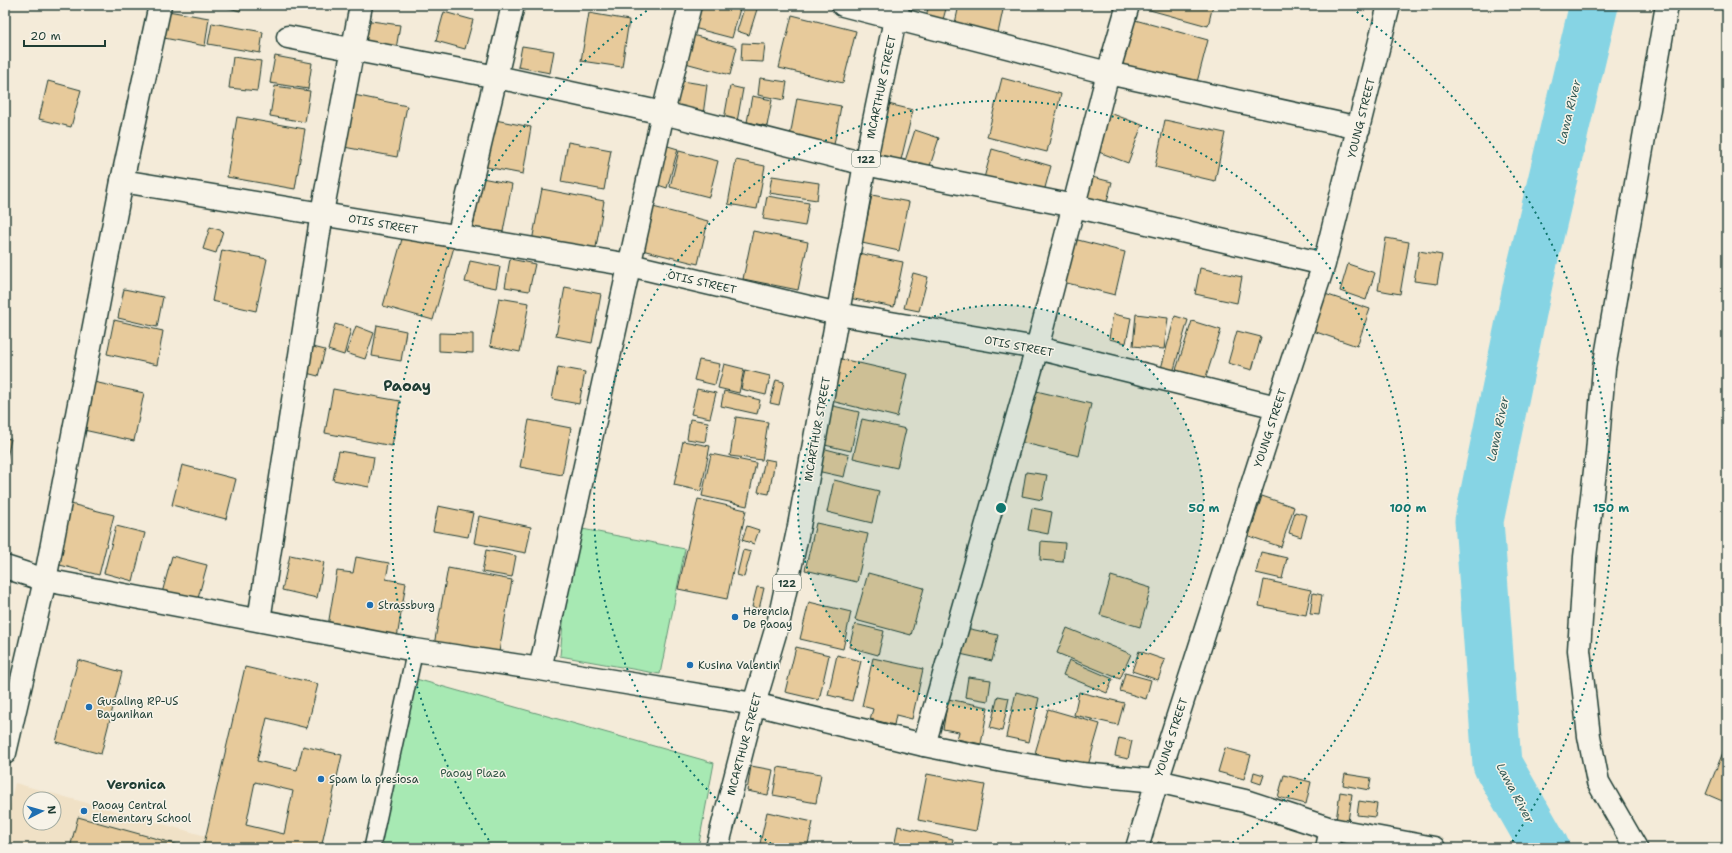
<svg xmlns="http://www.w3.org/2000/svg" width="1732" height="853" font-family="'Shantell Sans',sans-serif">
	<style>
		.built { fill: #f0e1c6; fill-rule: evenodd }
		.green { fill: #a7e9b3; stroke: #639374 }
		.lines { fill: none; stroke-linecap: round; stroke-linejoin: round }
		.river { stroke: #86d4e4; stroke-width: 49 }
		.building { fill: #e7ca9b; stroke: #1f3d34; fill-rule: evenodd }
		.service-casing { stroke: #1f3d34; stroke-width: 18 }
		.minor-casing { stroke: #1f3d34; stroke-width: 25 }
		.tertiary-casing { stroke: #1f3d34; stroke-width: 25 }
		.secondary-casing { stroke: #1f3d34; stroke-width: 25 }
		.primary-casing { stroke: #1f3d34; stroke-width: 25 }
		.service { stroke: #f7f3e8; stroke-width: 15 }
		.minor { stroke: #f7f3e8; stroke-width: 22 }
		.tertiary { stroke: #f7f3e8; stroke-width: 22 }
		.secondary { stroke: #f7f3e8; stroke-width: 22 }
		.primary { stroke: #f7f3e8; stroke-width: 22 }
		.ring { fill: none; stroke: #0f766e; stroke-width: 2; stroke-dasharray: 2 4 }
		.poi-dot { fill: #1f6fb2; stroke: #f7f3e8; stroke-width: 1.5 }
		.labels { text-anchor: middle; stroke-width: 3; stroke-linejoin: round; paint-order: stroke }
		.shield { fill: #f7f3e8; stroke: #60746a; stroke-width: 1 }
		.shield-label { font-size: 10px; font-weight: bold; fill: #1f3d34 }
		.street-label { font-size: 11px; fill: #1f3d34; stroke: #f7f3e8 }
		.poi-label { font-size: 11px; fill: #1f3d34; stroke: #f7f3e8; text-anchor: start }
		.park-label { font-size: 11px; fill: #335747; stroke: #f7f3e8 }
		.water-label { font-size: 12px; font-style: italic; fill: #345b57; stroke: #f7f3e8 }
		.quarter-label { font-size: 13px; font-weight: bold; fill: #1f3d34; stroke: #f7f3e8 }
		.district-label { font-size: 15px; font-weight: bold; fill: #1f3d34; stroke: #f7f3e8 }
		.centre { fill: #0f766e; stroke: #f7f3e8; stroke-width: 2 }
		.ring-label { font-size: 12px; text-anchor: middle; font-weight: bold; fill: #0f766e; stroke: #f7f3e8; stroke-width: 3; stroke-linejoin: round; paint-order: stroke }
	</style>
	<rect width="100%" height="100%" fill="#f4ebd9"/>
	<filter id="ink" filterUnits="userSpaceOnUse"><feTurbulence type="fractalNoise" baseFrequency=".025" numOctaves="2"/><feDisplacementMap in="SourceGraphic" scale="8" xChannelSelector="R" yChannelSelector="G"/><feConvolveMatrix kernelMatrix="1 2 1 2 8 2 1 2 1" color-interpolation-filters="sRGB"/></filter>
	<g filter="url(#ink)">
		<!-- built -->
		<path class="built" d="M 15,783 L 249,848 L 5,848 L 5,823 ZM 30,799 L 54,799 L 54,823 L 30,823 Z"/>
		<!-- green -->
		<path class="green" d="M 572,527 L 685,549 L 660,674 L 560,656 Z
			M 416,679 L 714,763 L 698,848 L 380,848 Z"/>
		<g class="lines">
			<!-- river -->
			<path class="river" d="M 1545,848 L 1497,764 L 1479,521 L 1530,274 L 1594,5"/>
		</g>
		<!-- building -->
		<path class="building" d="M 218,5 L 242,5 L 240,11 Z
			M 692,5 L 741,5 L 732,38 L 686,26 Z
			M 745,5 L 758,6 L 749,35 L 737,31 Z
			M 929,5 L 947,5 L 941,27 L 924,23 Z
			M 959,5 L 1004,5 L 997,38 L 954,28 Z
			M 1147,5 L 1213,5 L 1208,26 L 1146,9 Z
			M 168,11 L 209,18 L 205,46 L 164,38 Z
			M 444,12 L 473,20 L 465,49 L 436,41 Z
			M 589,13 L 629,20 L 622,67 L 581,61 Z
			M 792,15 L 856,31 L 843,83 L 779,68 Z
			M 364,20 L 400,25 L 395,55 L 360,49 Z
			M 1135,20 L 1208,40 L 1196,86 L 1122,66 Z
			M 212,23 L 263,32 L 260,53 L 208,44 Z
			M 685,33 L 737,47 L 730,75 L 678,61 Z
			M 742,43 L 765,44 L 763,62 L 741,61 Z
			M 522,46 L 554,51 L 550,73 L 518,67 Z
			M 275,56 L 312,63 L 308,89 L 270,83 Z
			M 233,57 L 261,61 L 257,91 L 229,88 Z
			M 760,78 L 787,82 L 784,100 L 758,95 Z
			M 1002,78 L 1061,94 L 1047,152 L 987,137 Z
			M 676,80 L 707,85 L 703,115 L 672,110 Z
			M 48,81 L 81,90 L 71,127 L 39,119 Z
			M 275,86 L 310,91 L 305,122 L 270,116 Z
			M 730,86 L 743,89 L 736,127 L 723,125 Z
			M 354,95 L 407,106 L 397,157 L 344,147 Z
			M 752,96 L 772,100 L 767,126 L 747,122 Z
			M 797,98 L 841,106 L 833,150 L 789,142 Z
			M 880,102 L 913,110 L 900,164 L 867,156 Z
			M 1110,113 L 1142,125 L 1128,163 L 1096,151 Z
			M 237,117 L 305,129 L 295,189 L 227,177 Z
			M 490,119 L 531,127 L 523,174 L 481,166 Z
			M 1165,120 L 1225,133 L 1215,181 L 1155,167 Z
			M 915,130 L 939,138 L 928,172 L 904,164 Z
			M 568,142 L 611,150 L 604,190 L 561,182 Z
			M 661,144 L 678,149 L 667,188 L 649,182 Z
			M 992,149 L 1051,166 L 1043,195 L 984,178 Z
			M 679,151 L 718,161 L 709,197 L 670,187 Z
			M 736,160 L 765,166 L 757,209 L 728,204 Z
			M 772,176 L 819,183 L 817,200 L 769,193 Z
			M 1092,177 L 1112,182 L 1105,209 L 1085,204 Z
			M 482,178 L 512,184 L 502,237 L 472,232 Z
			M 542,189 L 604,201 L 595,253 L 532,241 Z
			M 872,195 L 909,202 L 899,251 L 862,243 Z
			M 767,196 L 809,203 L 805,226 L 763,219 Z
			M 653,207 L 708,221 L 698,264 L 642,250 Z
			M 210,227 L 223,231 L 216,253 L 203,249 Z
			M 753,231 L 808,242 L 798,290 L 743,279 Z
			M 404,232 L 454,247 L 433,320 L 383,306 Z
			M 1070,238 L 1125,252 L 1115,295 L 1059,281 Z
			M 1386,238 L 1409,242 L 1400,294 L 1378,290 Z
			M 222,250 L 267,259 L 256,311 L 212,301 Z
			M 1419,251 L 1442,255 L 1437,284 L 1414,281 Z
			M 853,252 L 903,262 L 894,307 L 844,297 Z
			M 510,259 L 535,264 L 529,291 L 505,287 Z
			M 470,261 L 500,267 L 496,288 L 465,282 Z
			M 1348,264 L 1375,273 L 1366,300 L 1340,291 Z
			M 1200,268 L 1242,277 L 1237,303 L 1195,294 Z
			M 913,273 L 928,277 L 919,311 L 904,308 Z
			M 565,287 L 601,294 L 592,343 L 556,336 Z
			M 124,289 L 163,297 L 157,327 L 118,318 Z
			M 1325,294 L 1370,309 L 1357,346 L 1313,331 Z
			M 499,298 L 529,303 L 520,352 L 490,346 Z
			M 1113,314 L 1131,318 L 1126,343 L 1109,339 Z
			M 1136,314 L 1168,318 L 1164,349 L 1133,346 Z
			M 1175,316 L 1188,320 L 1171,380 L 1159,376 Z
			M 114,320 L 163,331 L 157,365 L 107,354 Z
			M 1192,321 L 1221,330 L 1205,380 L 1176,370 Z
			M 335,324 L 351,329 L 344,355 L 328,350 Z
			M 377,325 L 406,331 L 401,361 L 372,356 Z
			M 356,326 L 374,333 L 365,359 L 346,353 Z
			M 1237,331 L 1261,337 L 1252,370 L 1228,363 Z
			M 439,333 L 473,334 L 473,353 L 439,351 Z
			M 305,345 L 325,350 L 318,376 L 299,371 Z
			M 837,358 L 907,374 L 897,417 L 827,400 Z
			M 699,360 L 720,364 L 715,385 L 694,380 Z
			M 724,364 L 744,369 L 739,393 L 718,388 Z
			M 558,367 L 585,372 L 579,404 L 552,399 Z
			M 745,370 L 770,376 L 766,395 L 741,389 Z
			M 776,380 L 784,382 L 779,405 L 770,403 Z
			M 89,381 L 144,393 L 134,441 L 79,429 Z
			M 333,389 L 400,401 L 392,446 L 325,433 Z
			M 697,389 L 716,393 L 710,418 L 691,414 Z
			M 1032,390 L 1091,404 L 1079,456 L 1020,442 Z
			M 724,391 L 760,400 L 757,414 L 721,406 Z
			M 825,404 L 859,412 L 851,451 L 816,443 Z
			M 736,417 L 768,422 L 762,460 L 730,456 Z
			M 690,419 L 708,422 L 705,442 L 687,439 Z
			M 862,419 L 906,429 L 897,468 L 853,458 Z
			M 529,420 L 571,428 L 562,475 L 520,467 Z
			M 5,438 L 11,439 L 5,467 Z
			M 683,441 L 710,446 L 701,491 L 674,485 Z
			M 822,448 L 849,455 L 844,477 L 817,471 Z
			M 339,451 L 374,457 L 369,487 L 333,480 Z
			M 711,454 L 756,463 L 747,506 L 702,496 Z
			M 765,459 L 775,461 L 769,494 L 758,492 Z
			M 182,465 L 236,479 L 226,519 L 172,505 Z
			M 1026,472 L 1047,475 L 1042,500 L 1022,496 Z
			M 834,480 L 879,491 L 872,523 L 827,512 Z
			M 1262,496 L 1294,507 L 1281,547 L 1249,536 Z
			M 698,499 L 746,510 L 727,599 L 678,589 Z
			M 67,503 L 114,515 L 99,575 L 52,563 Z
			M 438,506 L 473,513 L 468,537 L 433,531 Z
			M 1032,508 L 1052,512 L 1048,534 L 1028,530 Z
			M 1295,512 L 1307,515 L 1301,537 L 1289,533 Z
			M 479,516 L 531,527 L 526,553 L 474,543 Z
			M 816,523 L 868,534 L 857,582 L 805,570 Z
			M 116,526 L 145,533 L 133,581 L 104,573 Z
			M 747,526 L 759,530 L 754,544 L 742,540 Z
			M 1041,541 L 1065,543 L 1063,562 L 1040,560 Z
			M 486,550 L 516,556 L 512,577 L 482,572 Z
			M 743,550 L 751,552 L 744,577 L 737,575 Z
			M 1261,552 L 1287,558 L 1282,579 L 1256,573 Z
			M 290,555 L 324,562 L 317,598 L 282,590 Z
			M 172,556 L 207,565 L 197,602 L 162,593 Z
			M 356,557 L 389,563 L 386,579 L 406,583 L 397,638 L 328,626 L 337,571 L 353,573 Z
			M 448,568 L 512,580 L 498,657 L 434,645 Z
			M 868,573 L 924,588 L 911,635 L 855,620 Z
			M 1111,576 L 1151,588 L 1140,627 L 1100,615 Z
			M 1264,580 L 1311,590 L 1306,615 L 1259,606 Z
			M 757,587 L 764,588 L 759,609 L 752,607 Z
			M 1313,593 L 1322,595 L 1319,615 L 1310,614 Z
			M 809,602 L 851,612 L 843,649 L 800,639 Z
			M 855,624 L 884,631 L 878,655 L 849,647 Z
			M 966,628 L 998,635 L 992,661 L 960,654 Z
			M 1067,628 L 1131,654 L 1120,679 L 1057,653 Z
			M 796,647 L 829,655 L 819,700 L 785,692 Z
			M 1139,651 L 1165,660 L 1158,680 L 1132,671 Z
			M 837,655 L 861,661 L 852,701 L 828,695 Z
			M 873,658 L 923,669 L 912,719 L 896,715 L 894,725 L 870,719 L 873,709 L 862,706 Z
			M 78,660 L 122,672 L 101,754 L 56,742 Z
			M 1069,660 L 1113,679 L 1107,693 L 1063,675 Z
			M 245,667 L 318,684 L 307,728 L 267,718 L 257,761 L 297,770 L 303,746 L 342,755 L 321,848 L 203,848 ZM 255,782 L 293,791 L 284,834 L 246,825 Z
			M 1125,673 L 1151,680 L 1146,699 L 1120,691 Z
			M 968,677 L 991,680 L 988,701 L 965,697 Z
			M 1016,692 L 1039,698 L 1029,742 L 1006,737 Z
			M 1079,692 L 1124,703 L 1118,725 L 1074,715 Z
			M 998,696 L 1009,698 L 1002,731 L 990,728 Z
			M 948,699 L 988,707 L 981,744 L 957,739 L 959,732 L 943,729 Z
			M 1048,709 L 1100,724 L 1087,769 L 1035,753 Z
			M 1119,738 L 1132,741 L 1128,759 L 1115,756 Z
			M 1225,748 L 1251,755 L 1244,779 L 1218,772 Z
			M 1724,750 L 1727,751 L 1727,803 L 1706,794 Z
			M 751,766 L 773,770 L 768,795 L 747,791 Z
			M 778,767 L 821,774 L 816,803 L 773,795 Z
			M 1254,772 L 1264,775 L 1261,784 L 1252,781 Z
			M 927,774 L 985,785 L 976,831 L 918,820 Z
			M 1345,774 L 1371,778 L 1369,790 L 1343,785 Z
			M 1284,775 L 1311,782 L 1306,804 L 1278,797 Z
			M 1340,792 L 1352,794 L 1348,822 L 1336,821 Z
			M 1359,801 L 1377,804 L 1375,817 L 1357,815 Z
			M 767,812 L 813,822 L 807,848 L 759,848 Z
			M 78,817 L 190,848 L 70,848 Z
			M 898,826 L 953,839 L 951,848 L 894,848 Z
			M 1158,842 L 1180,848 L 1156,848 Z"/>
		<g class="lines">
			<defs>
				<path id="service" d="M 372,848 L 415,650"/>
				<path id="minor" d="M 843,5 L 1108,73 L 1359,128
					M 288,37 L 497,77 L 663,113 L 865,164 L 1074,206 L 1324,264
					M 122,181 L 160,5
					M 458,237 L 513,5
					M 1277,407 L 1324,264 L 1389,5
					M 259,620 L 322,213 L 361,5
					M 924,745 L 1037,348 L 1108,73 L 1128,5
					M 1327,848 L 1331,829
					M 1636,848 L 1598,782 L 1589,736 L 1579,650 L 1585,557 L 1597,453 L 1604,368 L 1667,5"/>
				<path id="tertiary" d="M 838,314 L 1037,348 L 1277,407 L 1157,781 L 1137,848
					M 5,567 L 45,580 L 415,650 L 540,669 L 754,704 L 924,745 L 1003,761 L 1082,774 L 1157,781 L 1245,801 L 1331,829 L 1434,848
					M 540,669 L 663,113 L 690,5"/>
				<path id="secondary" d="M 5,753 L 45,580 L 122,181 L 630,265 L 838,314"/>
				<path id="primary" d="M 717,848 L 754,704 L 779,620 L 799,526 L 865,164 L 898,5"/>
			</defs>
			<!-- service casing -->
			<use href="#service" class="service-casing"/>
			<!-- minor casing -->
			<use href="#minor" class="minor-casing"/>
			<!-- tertiary casing -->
			<use href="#tertiary" class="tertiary-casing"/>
			<!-- secondary casing -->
			<use href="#secondary" class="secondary-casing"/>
			<!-- primary casing -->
			<use href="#primary" class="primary-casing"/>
			<!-- service -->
			<use href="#service" class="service"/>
			<!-- minor -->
			<use href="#minor" class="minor"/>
			<!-- tertiary -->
			<use href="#tertiary" class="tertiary"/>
			<!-- secondary -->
			<use href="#secondary" class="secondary"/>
			<!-- primary -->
			<use href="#primary" class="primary"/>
		</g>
	</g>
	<!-- distance rings -->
	<circle cx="1001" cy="508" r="203" fill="#0f766e" fill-opacity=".12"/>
	<g class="ring">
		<circle cx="1001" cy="508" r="203"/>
		<path d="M776 847A407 407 0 1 1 1226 847"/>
		<path d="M492 845A610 610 0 0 1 655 5M1347 5A610 610 0 0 1 1510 845"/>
	</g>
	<!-- markers -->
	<g class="poi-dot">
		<circle cx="370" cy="605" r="4"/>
		<circle cx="735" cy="617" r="4"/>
		<circle cx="690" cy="665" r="4"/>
		<circle cx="89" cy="707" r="4"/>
		<circle cx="321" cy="779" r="4"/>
		<circle cx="84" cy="811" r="4"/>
	</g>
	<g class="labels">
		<!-- shield labels -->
		<g class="shield">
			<rect x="852" y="151" width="28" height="16" rx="3"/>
			<rect x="773" y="575" width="28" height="16" rx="3"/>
		</g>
		<g class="shield-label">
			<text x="866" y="163">122</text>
			<text x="787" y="587">122</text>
		</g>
		<!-- street labels -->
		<g class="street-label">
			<text transform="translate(881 87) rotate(-78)" y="4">MCARTHUR STREET</text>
			<text transform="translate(1361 118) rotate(-76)" y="4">YOUNG STREET</text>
			<text transform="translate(383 224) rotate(10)" y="4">OTIS STREET</text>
			<text transform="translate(702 282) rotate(13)" y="4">OTIS STREET</text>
			<text transform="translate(1019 346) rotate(11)" y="4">OTIS STREET</text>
			<text transform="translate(1270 428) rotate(-72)" y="4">YOUNG STREET</text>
			<text transform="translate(817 429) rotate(-80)" y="4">MCARTHUR STREET</text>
			<text transform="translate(1171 737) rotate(-72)" y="4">YOUNG STREET</text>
			<text transform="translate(744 744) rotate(-75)" y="4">MCARTHUR STREET</text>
		</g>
		<!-- poi labels -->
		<g class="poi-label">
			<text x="378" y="609">Strassburg</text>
			<text x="743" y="615">Herencia<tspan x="743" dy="13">De Paoay</tspan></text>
			<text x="698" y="669">Kusina Valentin</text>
			<text x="97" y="705">Gusaling RP-US<tspan x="97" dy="13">Bayanihan</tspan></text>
			<text x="329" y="783">Spam la presiosa</text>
			<text x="92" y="809">Paoay Central<tspan x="92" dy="13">Elementary School</tspan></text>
		</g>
		<!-- park labels -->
		<g class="park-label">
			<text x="473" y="777">Paoay Plaza</text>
		</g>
		<!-- water labels -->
		<g class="water-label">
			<text transform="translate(1569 112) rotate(-76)" y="4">Lawa River</text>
			<text transform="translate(1498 429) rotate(-78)" y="4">Lawa River</text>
			<text transform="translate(1515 793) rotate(62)" y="4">Lawa River</text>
		</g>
		<!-- quarter labels -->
		<g class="quarter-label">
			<text x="136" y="789">Veronica</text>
		</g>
		<!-- district labels -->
		<g class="district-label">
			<text x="407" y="391">Paoay</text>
		</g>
	</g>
	<circle cx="1001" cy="508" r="6" class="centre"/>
	<g class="ring-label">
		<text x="1204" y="512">50 m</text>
		<text x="1408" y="512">100 m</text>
		<text x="1611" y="512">150 m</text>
	</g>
	<!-- margin -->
	<rect width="1732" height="853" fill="none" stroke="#f7f3e8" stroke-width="20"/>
	<rect x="10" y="10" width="1712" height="833" fill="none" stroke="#1f3d34" stroke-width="1.5" filter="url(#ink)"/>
	<!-- north arrow -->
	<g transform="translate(42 811) rotate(84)"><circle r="19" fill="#f7f3e8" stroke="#a1aaa0"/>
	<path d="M0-3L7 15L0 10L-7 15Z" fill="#1f6fb2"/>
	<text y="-6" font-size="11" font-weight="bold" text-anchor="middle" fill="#1f3d34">N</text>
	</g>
	<!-- scale -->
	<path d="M24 40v6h81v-6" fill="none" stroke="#1f3d34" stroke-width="2"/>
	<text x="30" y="40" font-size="12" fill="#1f3d34" stroke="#f7f3e8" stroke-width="3" paint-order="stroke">20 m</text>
</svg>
